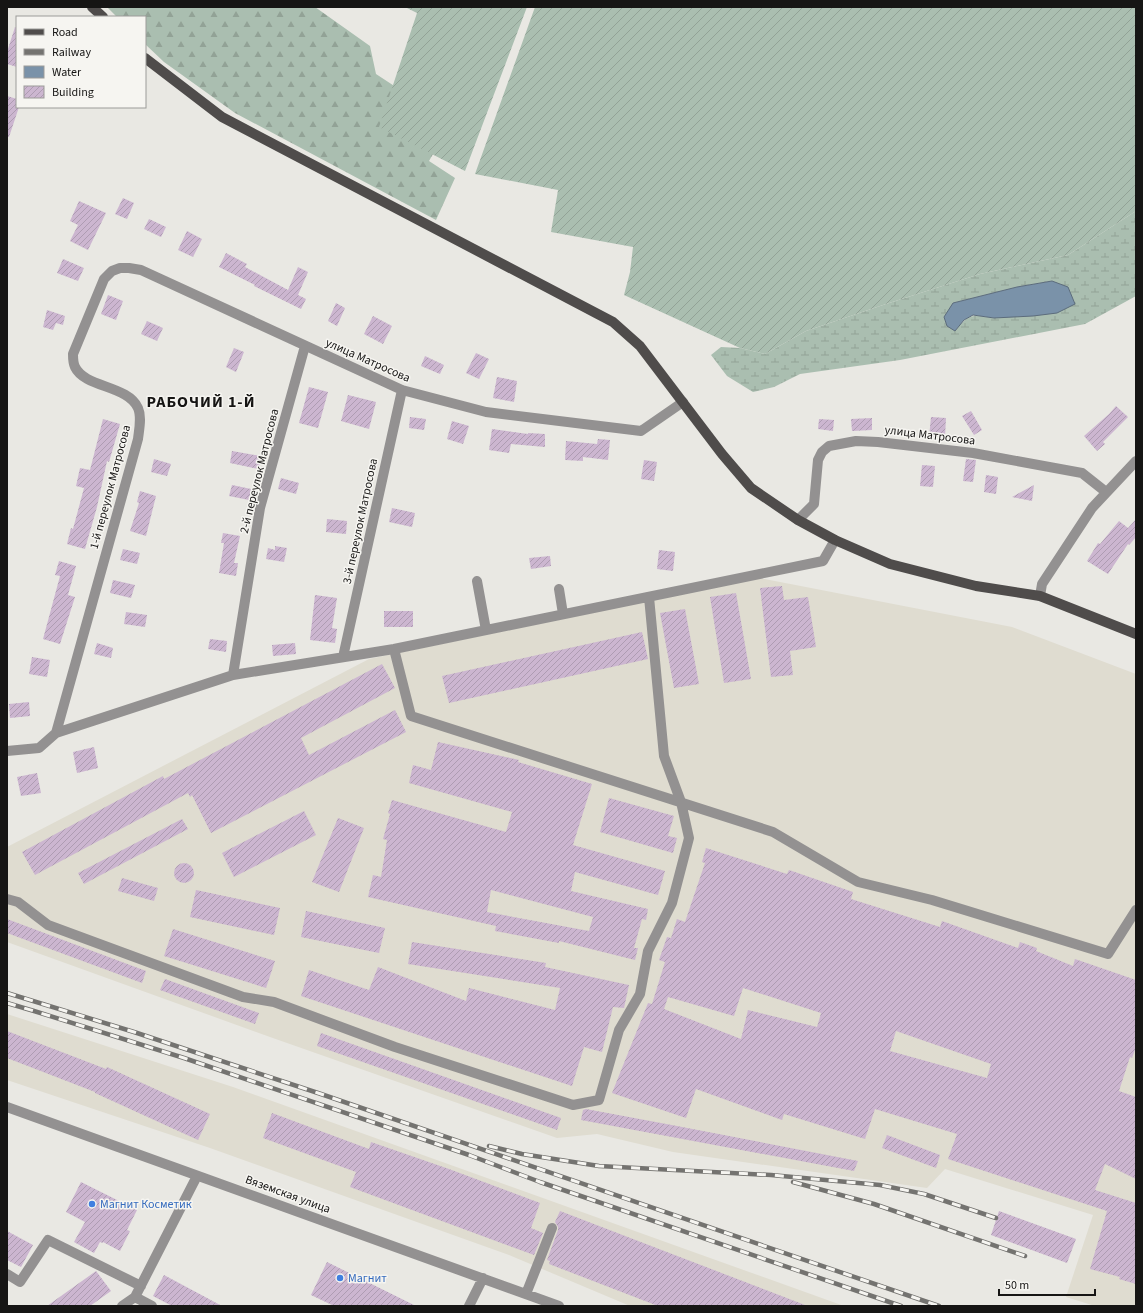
<svg xmlns="http://www.w3.org/2000/svg" width="1143" height="1313" font-family="'Source Sans 3',sans-serif">
	<style>
		.built { fill: #dfdcd0 }
		.forest { fill: url(#forest-firs) }
		.wetland { fill: url(#wetland-marsh); fill-rule: evenodd }
		.garden { fill: url(#garden-furrows) }
		.water { fill: #7a92a9; stroke: #5c6c7c }
		.building { fill: url(#building-hatch); fill-rule: evenodd }
		.lines { fill: none; stroke-linecap: round; stroke-linejoin: round }
		.minor { stroke: #939191; stroke-width: 10 }
		.major { stroke: #4f4c4b; stroke-width: 10 }
		.rail-casing { stroke: #747370; stroke-width: 4.5 }
		.rail { stroke: #f6f5f1; stroke-width: 3; stroke-dasharray: 9; stroke-linecap: butt }
		.shop-dot { fill: #3f7fe0; stroke: #f6f5f1; stroke-width: 1.5 }
		.labels { text-anchor: middle; stroke-width: 3; stroke-linejoin: round; paint-order: stroke }
		.street-label { font-size: 12px; fill: #161514; stroke: #f6f5f1 }
		.shop-label { font-size: 12px; fill: #366cbe; stroke: #f6f5f1; text-anchor: start }
		.district-label { font-size: 16px; font-weight: bold; letter-spacing: 1px; fill: #161514; stroke: #f6f5f1 }
	</style>
	<defs>
		<pattern id="forest-firs" width="22" height="20" patternUnits="userSpaceOnUse"><rect width="22" height="20" fill="#aabeb0"/><path d="M5 1l3.5 6h-7zM16 11l3.5 6h-7z" fill="#92a296"/></pattern>
		<pattern id="wetland-marsh" width="20" height="14" patternUnits="userSpaceOnUse"><rect width="20" height="14" fill="#aabeb0"/><path d="M1 5h8M5 5V1M11 12h8M15 12V8" fill="none" stroke="#92a296"/></pattern>
		<pattern id="garden-furrows" width="10" height="10" patternUnits="userSpaceOnUse"><rect width="10" height="10" fill="#aabeb0"/><path d="M-1 1l2-2M0 10L10 0M9 11l2-2" fill="none" stroke="#92a296"/></pattern>
		<pattern id="building-hatch" width="6" height="6" patternUnits="userSpaceOnUse"><rect width="6" height="6" fill="#ccb6d0"/><path d="M-1 1l2-2M0 6l6-6M5 7l2-2" fill="none" stroke="#ae9cb2"/></pattern>
	</defs>
	<rect width="100%" height="100%" fill="#e9e8e3"/>
	<!-- built -->
	<path class="built" d="M 759,578 L 1012,627 L 1136,674 L 1136,1306 L 1095,1306 L 1066,1297 L 1093,1215 L 945,1169 L 927,1188 L 673,1152 L 597,1134 L 557,1138 L 270,1037 L 7,942 L 7,847 L 369,659 Z
		M 7,1014 L 233,1087 L 844,1306 L 630,1306 L 509,1255 L 210,1148 L 7,1080 Z"/>
	<!-- forest -->
	<path class="forest" d="M 107,7 L 315,7 L 370,46 L 376,74 L 437,114 L 444,135 L 429,161 L 455,178 L 436,220 L 235,113 L 164,62 L 145,44 L 145,17 L 117,17 Z"/>
	<!-- wetland -->
	<path class="wetland" d="M 1136,211 L 1136,296 L 1085,324 L 900,360 L 800,374 L 774,387 L 753,392 L 727,376 L 711,355 L 721,347 L 740,348 L 765,354 L 806,331 L 886,304 L 980,274 L 1068,255 ZM 1052,281 L 994,318 C 973,315 970,312 955,331 L 953,303 L 1017,287 Z"/>
	<!-- garden -->
	<path class="garden" d="M 405,7 L 527,7 L 465,171 L 379,127 L 417,13 Z
		M 535,7 L 1136,7 L 1136,211 L 1068,255 L 980,274 L 886,304 L 806,331 L 765,354 L 740,348 L 624,295 L 630,272 L 633,247 L 551,232 L 558,190 L 475,174 Z"/>
	<!-- water -->
	<path class="water" d="M 1052,281 L 1068,287 L 1075,304 L 1057,313 L 1033,316 L 994,318 L 973,315 L 964,320 L 955,331 L 947,326 L 944,317 L 953,303 L 1017,287 Z"/>
	<!-- building -->
	<path class="building" d="M 15,27 L 17,28 L 17,67 L 7,64 L 7,52 Z
		M 7,96 L 17,99 L 17,107 L 19,107 L 9,137 L 7,137 Z
		M 123,198 L 134,203 L 127,219 L 115,214 Z
		M 79,201 L 106,213 L 88,250 L 70,241 L 78,225 L 70,221 Z
		M 149,219 L 166,227 L 161,237 L 144,229 Z
		M 187,231 L 202,239 L 193,257 L 178,250 Z
		M 226,253 L 247,264 L 245,267 L 288,290 L 298,267 L 308,272 L 298,295 L 306,299 L 301,309 L 254,286 L 255,285 L 219,267 Z
		M 63,259 L 84,268 L 78,281 L 57,273 Z
		M 108,295 L 123,301 L 116,320 L 101,314 Z
		M 336,303 L 345,308 L 337,326 L 328,321 Z
		M 47,310 L 65,316 L 63,325 L 56,323 L 53,330 L 43,327 Z
		M 373,316 L 392,326 L 383,344 L 364,334 Z
		M 147,321 L 163,328 L 157,341 L 141,334 Z
		M 234,348 L 244,352 L 236,372 L 226,367 Z
		M 476,353 L 489,359 L 479,379 L 466,373 Z
		M 425,356 L 444,365 L 440,374 L 421,366 Z
		M 497,377 L 517,381 L 514,402 L 493,398 Z
		M 309,387 L 328,392 L 318,428 L 299,423 Z
		M 348,395 L 376,402 L 369,429 L 341,421 Z
		M 1116,406 L 1128,417 L 1103,442 L 1105,444 L 1097,451 L 1084,436 L 1109,414 Z
		M 971,411 L 982,430 L 974,435 L 962,416 Z
		M 410,417 L 426,419 L 424,430 L 409,428 Z
		M 931,417 L 946,418 L 945,437 L 929,437 Z
		M 872,418 L 872,430 L 852,431 L 851,419 Z
		M 103,419 L 120,424 L 109,462 L 107,461 L 97,507 L 85,549 L 67,544 L 71,528 L 73,529 L 84,488 L 76,486 L 80,468 L 90,470 Z
		M 819,419 L 834,420 L 833,431 L 818,429 Z
		M 452,421 L 469,426 L 463,444 L 447,439 Z
		M 492,429 L 528,434 L 528,433 L 545,434 L 545,447 L 511,444 L 509,453 L 489,450 Z
		M 598,439 L 610,440 L 608,460 L 583,457 L 583,461 L 565,460 L 566,441 L 597,444 Z
		M 232,451 L 261,456 L 259,469 L 230,463 Z
		M 154,459 L 171,464 L 167,476 L 151,472 Z
		M 966,459 L 976,460 L 973,482 L 963,481 Z
		M 644,460 L 657,462 L 654,481 L 641,479 Z
		M 922,465 L 935,466 L 933,487 L 920,486 Z
		M 986,475 L 998,477 L 996,494 L 984,492 Z
		M 281,478 L 299,483 L 296,494 L 278,489 Z
		M 232,485 L 251,489 L 249,500 L 229,496 Z
		M 1034,485 L 1032,501 L 1012,497 Z
		M 140,491 L 156,496 L 146,536 L 130,531 L 139,503 L 137,502 Z
		M 392,508 L 415,513 L 412,527 L 389,522 Z
		M 327,519 L 347,521 L 346,534 L 326,532 Z
		M 1136,519 L 1136,537 L 1129,545 L 1128,544 L 1108,574 L 1087,561 L 1098,543 L 1100,544 L 1119,521 L 1128,528 Z
		M 223,533 L 240,536 L 234,563 L 238,563 L 236,576 L 219,573 L 224,543 L 221,543 Z
		M 275,546 L 287,548 L 284,562 L 266,559 L 268,548 L 275,550 Z
		M 123,549 L 140,553 L 137,564 L 120,560 Z
		M 659,550 L 675,552 L 673,571 L 657,569 Z
		M 550,556 L 551,566 L 531,569 L 529,558 Z
		M 59,561 L 76,566 L 68,595 L 75,597 L 60,644 L 43,639 L 60,576 L 55,575 Z
		M 113,580 L 135,585 L 131,598 L 110,593 Z
		M 782,586 L 784,600 L 808,597 L 816,647 L 790,651 L 793,675 L 771,677 L 760,588 Z
		M 736,593 L 751,679 L 724,683 L 710,597 Z
		M 315,595 L 337,598 L 332,628 L 337,629 L 335,643 L 310,640 Z
		M 685,609 L 699,684 L 674,688 L 660,613 Z
		M 384,611 L 413,611 L 413,627 L 384,627 Z
		M 126,612 L 147,615 L 145,627 L 124,624 Z
		M 642,632 L 648,659 L 449,703 L 442,676 Z
		M 210,639 L 227,641 L 226,652 L 208,649 Z
		M 97,643 L 113,648 L 111,658 L 94,654 Z
		M 295,643 L 296,654 L 273,656 L 272,645 Z
		M 32,657 L 50,660 L 47,677 L 29,674 Z
		M 382,664 L 395,688 L 301,738 L 309,755 L 395,710 L 406,732 L 211,833 L 192,795 L 190,797 L 188,793 L 35,875 L 22,852 L 163,776 L 164,779 Z
		M 29,702 L 30,716 L 10,718 L 9,704 Z
		M 438,742 L 519,760 L 518,762 L 592,784 L 573,845 L 665,871 L 658,895 L 575,872 L 571,891 L 648,909 L 646,920 L 642,919 L 634,948 L 638,948 L 635,960 L 559,941 L 559,943 L 495,931 L 496,926 L 368,897 L 373,875 L 381,877 L 387,840 L 383,839 L 390,814 L 388,813 L 392,800 L 506,832 L 512,812 L 409,783 L 413,765 L 431,770 ZM 491,890 L 593,917 L 589,931 L 487,912 Z
		M 94,747 L 98,768 L 77,773 L 73,752 Z
		M 37,773 L 41,793 L 21,796 L 17,777 Z
		M 609,798 L 674,816 L 668,836 L 677,838 L 673,853 L 600,832 Z
		M 304,811 L 316,835 L 234,877 L 222,853 Z
		M 338,818 L 364,828 L 339,892 L 312,882 Z
		M 182,819 L 188,829 L 84,884 L 78,873 Z
		M 706,848 L 787,874 L 789,870 L 853,892 L 851,899 L 940,927 L 942,921 L 1018,948 L 1020,942 L 1037,948 L 1036,951 L 1073,966 L 1075,959 L 1136,980 L 1136,1047 L 1132,1058 L 1130,1057 L 1119,1091 L 1136,1097 L 1136,1179 L 1105,1164 L 1095,1190 L 1136,1203 L 1136,1284 L 1119,1279 L 1120,1277 L 1090,1269 L 1107,1211 L 948,1159 L 957,1134 L 875,1109 L 865,1139 L 784,1114 L 782,1120 L 696,1089 L 686,1118 L 612,1093 L 648,1003 L 652,1004 L 665,962 L 659,960 L 667,937 L 671,938 L 677,919 L 685,922 L 705,863 L 702,862 ZM 743,988 L 821,1013 L 817,1027 L 748,1010 L 741,1039 L 664,1009 L 668,997 L 734,1016 ZM 896,1031 L 991,1064 L 987,1078 L 890,1051 Z
		M174 873a10 10 0 1 1 20 0a10 10 0 1 1-20 0Z
		M 122,878 L 158,888 L 154,901 L 118,891 Z
		M 196,890 L 280,908 L 274,935 L 190,917 Z
		M 306,911 L 385,928 L 379,953 L 301,937 Z
		M 7,919 L 146,971 L 142,983 L 7,933 Z
		M 173,929 L 275,961 L 266,988 L 164,956 Z
		M 412,942 L 546,963 L 545,967 L 629,985 L 624,1008 L 613,1007 L 602,1052 L 584,1047 L 572,1086 L 301,996 L 309,970 L 369,990 L 378,967 L 466,1001 L 469,988 L 555,1010 L 560,988 L 408,964 Z
		M 165,979 L 259,1013 L 255,1024 L 160,990 Z
		M 7,1031 L 106,1069 L 107,1067 L 210,1114 L 198,1140 L 95,1093 L 95,1092 L 7,1058 Z
		M 321,1033 L 561,1118 L 557,1130 L 317,1046 Z
		M 586,1109 L 677,1126 L 858,1161 L 854,1171 L 581,1120 L 583,1110 Z
		M 272,1113 L 369,1149 L 371,1142 L 449,1169 L 540,1203 L 531,1228 L 543,1233 L 534,1255 L 350,1187 L 356,1172 L 263,1138 Z
		M 887,1135 L 940,1155 L 936,1168 L 882,1148 Z
		M 81,1182 L 137,1210 L 127,1230 L 130,1231 L 120,1251 L 103,1242 L 103,1243 L 100,1242 L 94,1253 L 74,1242 L 85,1222 L 66,1212 Z
		M 560,1211 L 805,1305 L 804,1306 L 658,1306 L 549,1264 L 550,1261 L 547,1260 L 558,1230 L 558,1227 L 555,1222 Z
		M 999,1211 L 1076,1239 L 1067,1263 L 991,1235 Z
		M 7,1231 L 33,1245 L 21,1267 L 7,1260 Z
		M 327,1262 L 416,1306 L 334,1306 L 311,1295 Z
		M 96,1271 L 111,1291 L 90,1306 L 47,1306 Z
		M 164,1275 L 222,1306 L 172,1306 L 153,1296 Z"/>
	<g class="lines">
		<!-- minor -->
		<path class="minor" d="M 798,520 L 814,504 L 818,460 L 822,452 L 829,446 L 856,441 L 878,442 L 973,453 L 1082,473 L 1106,492
			M 477,581 L 486,630
			M 559,589 L 563,614
			M 1040,596 L 1042,584 L 1092,508 L 1136,461
			M 394,649 L 411,716 L 773,832 L 858,882 L 932,900 L 1108,954 L 1136,910
			M 343,657 L 402,390
			M 233,675 L 260,508 L 305,346
			M 56,733 L 138,439 C 139,430 142,417 138,408 C 128,385 85,388 75,367 C 73,363 73,358 73,354 L 104,279 L 112,271 L 120,268 L 129,268 L 141,270 L 402,390 L 486,412 L 641,431 L 683,402
			M 7,751 L 39,748 L 56,733 L 233,675 L 394,649 L 823,561 L 835,540
			M 7,899 L 18,902 L 48,925 L 243,997 L 274,1002 L 395,1047 L 573,1105 L 599,1100 L 619,1030 L 640,994 L 648,951 L 672,903 L 689,838 L 681,802 L 664,756 L 649,597
			M 7,1107 L 559,1306
			M 7,1274 L 20,1282 L 48,1240 L 141,1286
			M 526,1294 L 552,1228
			M 122,1306 L 135,1297
			M 152,1306 L 135,1297 L 197,1176
			M 469,1306 L 483,1278"/>
		<!-- major -->
		<path class="major" d="M 92,7 L 103,17
			M 145,58 L 222,117 L 613,322 L 640,346 L 722,454 L 751,488 L 798,520 L 835,540 L 890,564 L 976,586 L 1040,596 L 1136,634"/>
		<defs>
			<path id="rail" d="M 7,993 L 134,1032 L 318,1093 L 939,1306
				M 7,1003 L 34,1011 L 184,1058 L 469,1155 L 540,1182 L 901,1306
				M 489,1146 L 522,1154 L 599,1166 L 771,1175 L 880,1185 L 924,1194 L 996,1218
				M 793,1182 L 874,1204 L 1025,1256"/>
		</defs>
		<!-- rail casing -->
		<use href="#rail" class="rail-casing"/>
		<!-- rail -->
		<use href="#rail" class="rail"/>
	</g>
	<!-- markers -->
	<g class="shop-dot">
		<circle cx="92" cy="1204" r="4"/>
		<circle cx="340" cy="1278" r="4"/>
	</g>
	<g class="labels">
		<!-- street labels -->
		<g class="street-label">
			<text transform="translate(368 360) rotate(24)" y="4">улица Матросова</text>
			<text transform="translate(930 435) rotate(7)" y="4">улица Матросова</text>
			<text transform="translate(259 471) rotate(-76)" y="4">2-й переулок Матросова</text>
			<text transform="translate(110 487) rotate(-75)" y="4">1-й переулок Матросова</text>
			<text transform="translate(360 521) rotate(-78)" y="4">3-й переулок Матросова</text>
			<text transform="translate(288 1194) rotate(20)" y="4">Вяземская улица</text>
		</g>
		<!-- shop labels -->
		<g class="shop-label">
			<text x="100" y="1208">Магнит Косметик</text>
			<text x="348" y="1282">Магнит</text>
		</g>
		<!-- district labels -->
		<g class="district-label">
			<text x="201" y="407">РАБОЧИЙ 1‑Й</text>
		</g>
	</g>
	<!-- border -->
	<rect width="1143" height="1313" fill="none" stroke="#161514" stroke-width="16"/>
	<!-- legend -->
	<rect x="16" y="16" width="130" height="92" fill="#f6f5f1" stroke="#9c9b99"/>
	<rect x="24" y="29" width="20" height="6" fill="#4f4c4b" stroke="#9c9b99"/>
	<text x="52" y="36" font-size="12" fill="#161514">Road</text>
	<rect x="24" y="49" width="20" height="6" fill="#747370" stroke="#9c9b99"/>
	<text x="52" y="56" font-size="12" fill="#161514">Railway</text>
	<rect x="24" y="66" width="20" height="12" fill="#7a92a9" stroke="#9c9b99"/>
	<text x="52" y="76" font-size="12" fill="#161514">Water</text>
	<rect x="24" y="86" width="20" height="12" fill="url(#building-hatch)" stroke="#9c9b99"/>
	<text x="52" y="96" font-size="12" fill="#161514">Building</text>
	<!-- scale -->
	<path d="M999 1289v6h96v-6" fill="none" stroke="#161514" stroke-width="2"/>
	<text x="1005" y="1289" font-size="12" fill="#161514" stroke="#f6f5f1" stroke-width="3" paint-order="stroke">50 m</text>
</svg>
